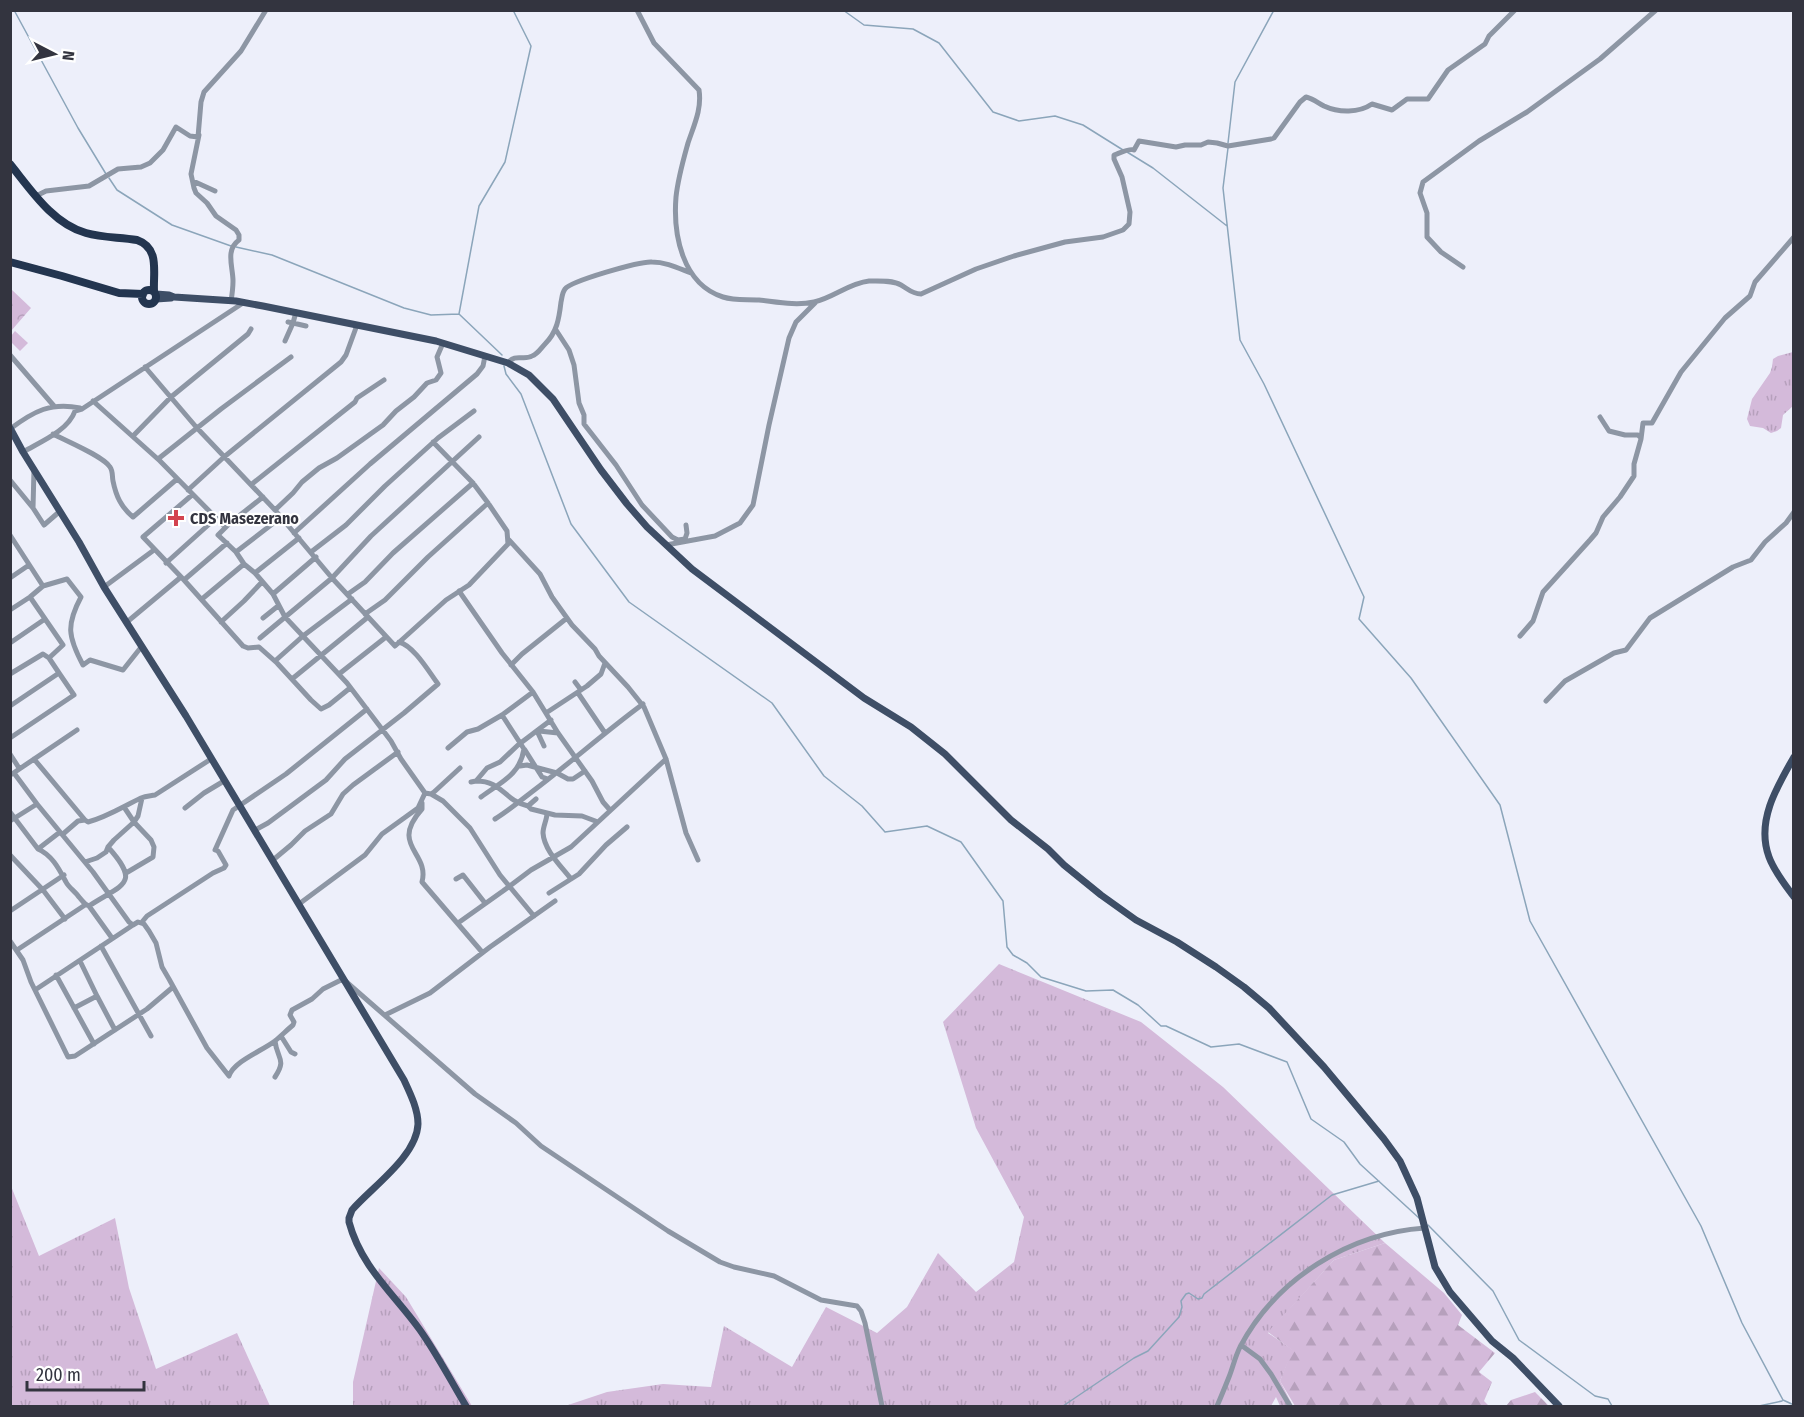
<svg xmlns="http://www.w3.org/2000/svg" width="1804" height="1417" font-family="'Fira Sans Condensed',sans-serif">
	<style>
		.grass { fill: url(#grass-tufts) }
		.forest { fill: url(#forest-firs) }
		.park { fill: url(#park-crowns) }
		.pitch { fill: #d4bada }
		.lines { fill: none; stroke-linecap: round; stroke-linejoin: round }
		.stream { stroke: #8ba5ba; stroke-width: 1.5 }
		.minor { stroke: #8d96a4; stroke-width: 5 }
		.major { stroke: #3e4e66; stroke-width: 7 }
		.highway { stroke: #23354f; stroke-width: 8 }
		.poi-dot { fill: #d3434f; stroke: #fff; stroke-width: 2 }
		.labels { text-anchor: middle; stroke-width: 4.5; stroke-linejoin: round; paint-order: stroke }
		.poi-label { font-size: 16px; font-weight: bold; fill: #33343f; stroke: #fff; text-anchor: start }
	</style>
	<defs>
		<pattern id="grass-tufts" width="24" height="20" patternUnits="userSpaceOnUse" patternTransform="scale(1.5)"><rect width="24" height="20" fill="#d4bada"/><path d="M3 7l-1-3M5 7V3M7 7l1-3M15 17l-1-3M17 17v-4M19 17l1-3" fill="none" stroke="#b6a0bc"/></pattern>
		<pattern id="forest-firs" width="22" height="20" patternUnits="userSpaceOnUse" patternTransform="scale(1.5)"><rect width="22" height="20" fill="#d4bada"/><path d="M5 1l3.5 6h-7zM16 11l3.5 6h-7z" fill="#b6a0bc"/></pattern>
		<pattern id="park-crowns" width="20" height="18" patternUnits="userSpaceOnUse" patternTransform="scale(1.5)"><rect width="20" height="18" fill="#d4bada"/><path d="M2 6a3 3 0 1 1 6 0M12 15a3 3 0 1 1 6 0" fill="none" stroke="#b6a0bc"/></pattern>
	</defs>
	<rect width="100%" height="100%" fill="#edeffa"/>
	<!-- grass -->
	<path class="grass" d="M 1793,352 L 1793,406 L 1783,415 L 1781,428 L 1777,431 L 1771,433 L 1763,428 L 1750,426 L 1747,419 L 1752,399 L 1770,373 L 1772,367 L 1773,359 L 1778,356 Z
		M 999,964 L 1141,1022 L 1223,1087 L 1385,1243 L 1334,1260 L 1268,1333 L 1293,1350 L 1280,1381 L 1293,1406 L 1280,1406 L 1276,1397 L 1271,1406 L 565,1406 L 607,1392 L 663,1384 L 711,1387 L 724,1326 L 792,1367 L 826,1307 L 877,1333 L 907,1307 L 938,1253 L 976,1292 L 1014,1262 L 1024,1217 L 976,1128 L 943,1022 Z
		M 11,1186 L 39,1256 L 115,1218 L 129,1288 L 156,1369 L 237,1333 L 270,1406 L 11,1406 Z
		M 379,1268 L 406,1297 L 472,1406 L 353,1406 L 353,1382 Z"/>
	<!-- forest -->
	<path class="forest" d="M 1385,1243 L 1444,1293 L 1462,1315 L 1458,1325 L 1495,1353 L 1479,1372 L 1492,1382 L 1484,1401 L 1489,1406 L 1295,1406 L 1280,1381 L 1292,1350 L 1268,1332 L 1334,1260 Z
		M 1535,1392 L 1549,1406 L 1506,1406 L 1511,1400 Z"/>
	<!-- park -->
	<path class="park" d="M 11,289 L 31,308 L 11,331 Z"/>
	<!-- pitch -->
	<path class="pitch" d="M 15,331 L 28,343 L 20,351 L 11,342 L 11,336 Z"/>
	<g class="lines">
		<!-- stream -->
		<path class="stream" d="M 14,10 L 78,128 L 106,174
			M 843,10 L 864,25 L 913,29 L 939,43 L 993,112 L 1019,121 L 1055,116 L 1083,125 L 1123,150
			M 1228,143 L 1235,82 L 1274,10
			M 1228,148 L 1223,188 L 1240,340 L 1264,384 L 1364,597 L 1359,619 L 1411,678 L 1500,805 L 1530,921 L 1701,1226 L 1742,1323 L 1783,1400 L 1794,1405
			M 1127,152 L 1153,168 L 1227,226
			M 109,178 L 117,190 L 172,225 L 231,246
			M 236,247 L 272,255 L 404,308 L 431,315 L 459,314
			M 502,355 L 459,314 L 479,206 L 505,162 L 531,46 L 513,10
			M 504,366 L 506,374 L 521,394 L 571,524 L 629,602 L 772,703 L 824,776 L 862,806 L 885,832 L 927,826 L 961,842 L 1003,901 L 1007,947 L 1013,955 L 1027,963 L 1041,977 L 1086,991 L 1113,990 L 1138,1005 L 1161,1026 L 1166,1026 L 1211,1047 L 1239,1044 L 1287,1062 L 1311,1119 L 1344,1142 L 1360,1164 L 1419,1218
			M 1428,1225 L 1493,1291 L 1519,1340 L 1595,1396 L 1608,1399 L 1612,1406
			M 1063,1406 L 1134,1358 L 1148,1351 L 1179,1317 L 1182,1307 L 1181,1301 L 1186,1294 L 1189,1293 L 1198,1299 L 1202,1298 L 1204,1294 L 1332,1195 L 1379,1181
			M 1759,1406 L 1782,1401"/>
		<!-- minor -->
		<path class="minor" d="M 637,10 L 654,43 L 699,90 C 702,109 694,125 688,143 C 683,161 678,178 676,197 C 673,234 682,284 723,297 C 735,301 747,299 759,300 C 777,302 796,306 814,302 C 833,298 849,283 869,281 C 879,281 892,280 901,285 C 908,289 912,294 921,294 L 976,269 L 1014,256 L 1065,242 L 1103,237 L 1123,230 L 1129,224 L 1130,212 L 1122,177 L 1114,159 L 1114,155 C 1120,153 1129,148 1134,150 L 1139,141 L 1176,147 L 1185,145 L 1201,145 L 1208,142 L 1217,143 L 1228,146 L 1271,139 L 1274,138 L 1300,102 L 1306,97 C 1314,99 1318,103 1324,106 C 1339,113 1359,113 1372,104 L 1392,110 L 1407,99 L 1428,99 L 1448,70 L 1485,44 L 1489,36 L 1515,10
			M 199,135 L 191,174 L 194,188 L 196,193 L 207,203 L 216,216 L 236,230 L 239,235 L 239,240 C 225,250 233,267 233,281 C 233,288 232,295 231,301
			M 193,181 L 215,191
			M 36,196 L 46,191 L 89,186 L 118,169 L 141,167 L 150,163 L 163,150 L 176,127 L 190,136 L 198,137 L 201,102 L 204,92 L 241,51 L 266,10
			M 1463,267 L 1441,252 L 1427,237 L 1427,213 L 1420,193 L 1423,182 L 1479,141 L 1527,112 L 1600,59 L 1656,10
			M 296,312 L 293,323 L 306,326
			M 556,330 L 569,350 L 574,365 L 579,403 L 584,415 L 584,424 L 616,465 L 642,505 L 672,537 L 678,540 L 685,539 L 687,533 L 686,525
			M 285,341 L 293,323 L 288,322
			M 10,355 L 54,406
			M 508,363 C 515,353 524,361 532,356 C 538,354 541,348 545,344 C 557,332 559,319 561,302 C 562,298 562,293 565,289 C 571,281 640,261 652,262 C 666,262 678,268 691,273
			M 145,367 L 197,428 L 275,510 L 332,578 L 395,646 L 446,600 L 469,585 L 508,544 L 507,531 L 488,503 L 473,483 L 433,442
			M 93,401 L 160,461 L 225,527
			M 1600,417 L 1609,431 L 1625,435 L 1638,435 L 1640,437
			M 10,429 C 34,411 51,402 80,408
			M 53,434 C 66,441 103,456 110,467 C 113,471 112,476 113,481 C 116,496 121,507 133,517 L 177,479
			M 133,436 L 171,397 L 248,334 L 251,329
			M 23,452 C 40,442 68,431 75,411 L 82,409 L 243,303
			M 158,459 L 221,409 L 291,357
			M 34,469 L 33,508 L 44,525 L 59,512
			M 10,480 L 33,508
			M 252,484 L 355,402 L 357,398 L 384,380
			M 188,490 L 224,457 L 341,362 L 346,355 L 357,325
			M 192,495 L 143,537 L 184,580 L 243,646 L 248,648 L 259,647 L 277,663 L 311,700 L 321,709 L 329,705 L 350,688
			M 263,497 L 230,523 L 218,535 L 236,552 L 244,564 L 255,573 L 273,594 L 285,617 L 347,683 L 391,741 L 401,759 L 425,793 L 431,794 L 434,792 L 460,768
			M 275,510 L 293,493 L 302,482 L 319,468 L 337,458 L 383,425 L 396,411 L 414,397 L 427,383 L 436,380 L 441,373 L 437,357 L 443,343
			M 294,533 L 370,464 L 477,374 L 483,366 L 485,356
			M 10,535 L 43,586
			M 509,540 L 540,574 L 552,597 L 572,625 L 595,649 L 599,656 L 628,687 L 644,707 L 666,759 L 686,833 L 698,860
			M 666,545 L 715,536 L 740,523 L 753,505 L 769,425 L 789,338 L 796,322 L 815,303
			M 236,552 L 280,518
			M 311,552 L 346,525 L 385,486 L 438,438 L 474,411
			M 166,563 L 216,518
			M 255,573 L 299,538
			M 10,578 L 29,565
			M 184,580 L 227,543
			M 104,587 L 154,550
			M 459,591 L 502,653 L 533,692 L 558,733 L 592,781 L 603,802 L 610,810
			M 273,594 L 316,557
			M 348,594 L 365,582 L 393,553 L 473,483
			M 202,599 L 244,564
			M 10,610 L 30,597 L 43,586 L 67,579 L 81,597 C 66,625 68,637 83,665 L 90,660 L 123,670 L 142,646
			M 365,614 L 385,600 L 428,557 L 488,503
			M 263,618 L 278,606
			M 127,622 L 181,577
			M 221,622 L 244,601 L 262,582
			M 1520,636 L 1533,621 L 1543,592 L 1590,540 L 1596,533 L 1603,517 L 1620,497 L 1634,476 L 1634,464 L 1641,439 L 1643,423 L 1652,423 L 1681,372 L 1725,318 L 1750,296 L 1755,282 L 1794,237
			M 260,638 L 332,578 L 371,536 L 479,437
			M 10,643 L 45,619
			M 275,661 L 303,636 L 352,599
			M 511,665 L 522,654 L 567,618
			M 10,674 L 43,654 L 49,658
			M 339,674 L 386,637
			M 292,679 L 368,617
			M 575,682 L 581,690
			M 578,693 L 605,733
			M 1546,701 L 1565,681 L 1614,653 L 1626,650 L 1650,618 L 1733,567 L 1751,560 L 1765,542 L 1786,523 L 1794,512
			M 10,706 L 59,673 L 49,658 L 63,645 L 30,597
			M 546,713 L 587,686 L 601,674 L 605,663
			M 537,731 L 544,746
			M 539,731 L 558,733
			M 10,738 L 74,695 L 59,673
			M 448,748 L 467,732 L 478,729 L 502,715 L 533,692
			M 525,750 L 542,777 L 548,779
			M 10,754 L 19,768
			M 34,759 L 85,820
			M 520,766 L 527,765 L 557,773 L 568,779 L 573,779 L 585,771
			M 14,773 L 37,804 L 93,872 L 129,922 L 133,925 L 138,922 L 144,924 L 149,931 L 156,943 L 162,967 L 169,979 L 207,1048 L 229,1076 C 234,1061 262,1051 275,1041 C 281,1036 287,1030 293,1025 L 294,1022 L 290,1015 L 292,1010 L 312,999 L 323,989 L 343,979 L 475,1094 L 516,1123 L 541,1146 L 668,1231 L 720,1262 L 734,1267 L 774,1276 L 821,1300 L 857,1306 L 861,1311 L 865,1323 L 882,1406
			M 12,774 L 77,730
			M 476,781 C 503,781 503,800 528,806 L 536,799
			M 471,782 L 476,781 L 487,768 L 500,762 L 518,745 L 551,720
			M 431,794 L 443,801 L 470,828 L 500,875 L 534,916
			M 481,797 C 501,782 520,775 524,749 L 502,715
			M 422,803 L 422,809 C 389,846 430,852 422,882 L 482,952
			M 528,806 L 531,809 L 555,815 L 582,816 L 598,822 L 666,759
			M 124,807 L 134,822 L 151,840 L 154,847 L 153,857 L 126,873
			M 185,808 L 204,793 L 224,781
			M 10,812 L 38,849 C 52,855 59,869 66,882 C 69,888 75,891 79,897 C 83,901 83,904 89,906 L 112,938
			M 547,813 C 547,820 543,826 543,833 C 544,850 561,866 571,879
			M 495,819 C 508,811 520,801 533,791 C 570,763 605,732 643,704
			M 10,821 L 37,804
			M 255,830 L 268,823 L 326,780 L 345,759 L 404,713 L 438,684 C 429,672 414,646 399,642
			M 63,834 L 78,821 L 85,820 L 88,822 C 107,817 124,806 141,798 C 146,796 150,796 155,795 L 211,759
			M 38,849 L 60,832
			M 10,855 L 43,890 L 65,919
			M 273,860 L 291,845 L 305,831 L 331,814 L 343,794 L 353,785 L 398,752
			M 85,862 L 97,858 L 106,852 L 108,847 L 114,840 L 134,822 L 138,816 L 142,798
			M 456,879 L 463,875 L 485,903
			M 549,893 L 579,874 L 606,845 L 627,827
			M 299,904 L 365,855 L 382,834 L 418,808 L 425,793
			M 89,906 C 122,884 142,885 108,847
			M 10,911 L 64,875
			M 142,922 L 147,916 L 213,873 L 224,868 L 226,865 L 218,851 L 215,850 L 233,810 L 286,774 L 367,709
			M 458,923 L 503,891 L 531,870 L 571,847 L 598,822
			M 10,941 L 23,960 L 31,982 L 68,1057 L 75,1056 L 147,1009 L 173,987
			M 101,946 L 151,1036
			M 17,950 L 85,905
			M 80,961 L 97,996 L 115,1030
			M 56,975 L 94,1044
			M 35,990 L 133,925
			M 74,1008 L 97,996
			M 385,1015 L 430,993 L 490,947 L 555,901
			M 281,1036 L 291,1052 L 295,1054
			M 275,1077 C 287,1059 277,1059 275,1041
			M 1241,1345 L 1260,1359 L 1271,1374 L 1290,1406
			M 1217,1406 C 1221,1397 1225,1387 1229,1377 C 1233,1367 1235,1357 1240,1347 C 1276,1279 1349,1233 1425,1228"/>
		<!-- major -->
		<path class="major" d="M 156,294 L 169,295 L 174,297 L 236,301 L 263,306 L 436,341 L 508,363 L 529,375 L 553,399 L 601,470 L 627,504 L 647,527 L 692,569 L 864,698 L 911,727 L 945,754 L 1011,820 L 1048,849 L 1064,865 L 1101,895 L 1136,920 L 1177,942 L 1216,967 L 1244,987 L 1269,1008 L 1324,1067 L 1384,1139 L 1400,1161 L 1417,1198 L 1435,1267 L 1450,1292 L 1492,1341 L 1513,1358 L 1559,1406
			M 156,299 L 171,298
			M 10,428 L 23,452 L 79,542 L 104,587 L 186,716 L 404,1080 C 410,1093 418,1109 418,1124 C 417,1156 372,1187 352,1210 L 349,1218 L 349,1222 C 361,1267 394,1294 420,1330 C 437,1354 451,1381 466,1406
			M 1794,757 C 1776,788 1756,822 1769,857 C 1774,871 1785,885 1794,897"/>
		<!-- highway -->
		<path class="highway" d="M 10,164 C 31,190 53,224 86,233 C 103,238 120,237 137,240 C 160,248 153,272 154,291
			M 10,262 L 62,276 L 119,293 L 143,294
			M142 297a7 7 0 1 1 14 0a7 7 0 1 1-14 0Z"/>
	</g>
	<!-- markers -->
	<path class="poi-dot" d="M173 509h6v6h6v6h-6v6h-6v-6h-6v-6h6z"/>
	<g class="labels">
		<!-- poi labels -->
		<g class="poi-label">
			<text x="190" y="524">CDS Masezerano</text>
		</g>
	</g>
	<!-- border -->
	<rect width="1804" height="1417" fill="none" stroke="#33343f" stroke-width="24"/>
	<!-- north arrow -->
	<g transform="translate(54 54) rotate(97)" stroke="#ffffff" stroke-width="4.5" paint-order="stroke">
	<path d="M0-4.5L10 22L0 15L-10 22Z" fill="#33343f"/>
	<text y="-9" font-size="16" font-weight="bold" text-anchor="middle" fill="#33343f">N</text>
	</g>
	<!-- scale -->
	<path d="M27 1381v9h117v-9" fill="none" stroke="#33343f" stroke-width="3"/>
	<text x="36" y="1381" font-size="18" fill="#33343f" stroke="#ffffff" stroke-width="4.5" paint-order="stroke">200 m</text>
</svg>
